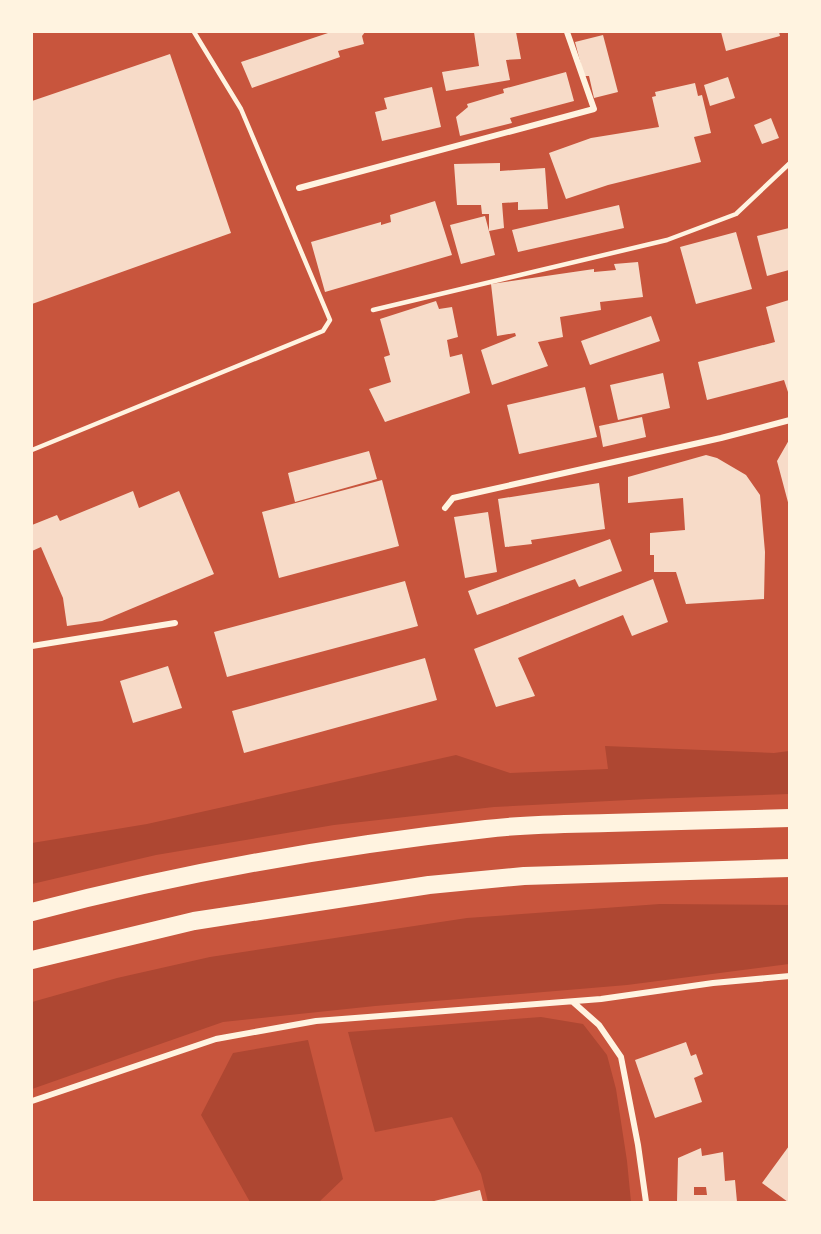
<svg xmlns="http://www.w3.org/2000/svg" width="821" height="1234" font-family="'Golos Text',sans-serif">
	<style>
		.green { fill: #ae4732 }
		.building { fill: #f7dbc8; fill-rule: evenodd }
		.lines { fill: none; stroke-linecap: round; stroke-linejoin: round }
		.service { stroke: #fff3e0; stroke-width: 4.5 }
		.minor { stroke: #fff3e0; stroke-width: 6 }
		.motorway { stroke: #fff3e0; stroke-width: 18 }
	</style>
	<rect width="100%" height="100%" fill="#c8553d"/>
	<!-- green -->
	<path class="green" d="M 605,746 L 774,753 L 789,751 L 789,794 L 648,799 L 494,807 L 334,825 L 156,855 L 32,884 L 32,843 L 147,824 L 456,755 L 510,773 L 608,769 Z
		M 660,904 L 789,905 L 789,964 L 627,985 L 375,1006 L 223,1022 L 32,1089 L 32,1002 L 117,978 L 210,957 L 467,918 Z
		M 541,1017 L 583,1024 L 607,1055 L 616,1089 L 627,1161 L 631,1202 L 488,1202 L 481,1174 L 452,1117 L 375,1132 L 348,1032 Z
		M 308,1040 L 343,1179 L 319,1202 L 250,1202 L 201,1115 L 233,1053 Z"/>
	<!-- building -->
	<path class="building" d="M 331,32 L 365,32 L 362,36 L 364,44 L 338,51 L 340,57 L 252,88 L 241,62 Z
		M 474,32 L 516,32 L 521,59 L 506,60 L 510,80 L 446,91 L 442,72 L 479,66 Z
		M 721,32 L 779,32 L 780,36 L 726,51 Z
		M 603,35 L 618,92 L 594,98 L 589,76 L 584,76 L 575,42 Z
		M 170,54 L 231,233 L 32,304 L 32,101 Z
		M 566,72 L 574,101 L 510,118 L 512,123 L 460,136 L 456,117 L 468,107 L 467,104 L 504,93 L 503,89 Z
		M 728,77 L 735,98 L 710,106 L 704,85 Z
		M 695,83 L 698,96 L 702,95 L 711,133 L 694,137 L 701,162 L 608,185 L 566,199 L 549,153 L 591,138 L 659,127 L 652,97 L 656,96 L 655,92 Z
		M 432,87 L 441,127 L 382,141 L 375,112 L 387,109 L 384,98 Z
		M 771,118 L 779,138 L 762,144 L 754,125 Z
		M 500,163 L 500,171 L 545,168 L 548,209 L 518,210 L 518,202 L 502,203 L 504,228 L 489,231 L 495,255 L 461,264 L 450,225 L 485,216 L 489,231 L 489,214 L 482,214 L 481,205 L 457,205 L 454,164 Z
		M 435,201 L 452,255 L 325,292 L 311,242 L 381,222 L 381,225 L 391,222 L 390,215 Z
		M 619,205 L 624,228 L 518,252 L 512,230 Z
		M 789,228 L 789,270 L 767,276 L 757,236 Z
		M 736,232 L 752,289 L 696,304 L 680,247 Z
		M 638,262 L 643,297 L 600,302 L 601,310 L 560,317 L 563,337 L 538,342 L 548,366 L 492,385 L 481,350 L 516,336 L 515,333 L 497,336 L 491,284 L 594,269 L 594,272 L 616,270 L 614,264 Z
		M 789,300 L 789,395 L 784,380 L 707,400 L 698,362 L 775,342 L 766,307 Z
		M 436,301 L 439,309 L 452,307 L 458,337 L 447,340 L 450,357 L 462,354 L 470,393 L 385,422 L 369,389 L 391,382 L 384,357 L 390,355 L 380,319 Z
		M 651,316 L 660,341 L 590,365 L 581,341 Z
		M 663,373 L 670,408 L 618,420 L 610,385 Z
		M 585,387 L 597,437 L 519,454 L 507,405 Z
		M 642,417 L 646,437 L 603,447 L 599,426 Z
		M 789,440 L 789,506 L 777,461 Z
		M 369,451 L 377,479 L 295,502 L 288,473 Z
		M 706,455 L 717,458 L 746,475 L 760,495 L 765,552 L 764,599 L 686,604 L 676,572 L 654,572 L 654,555 L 650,555 L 650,533 L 685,530 L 683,498 L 628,503 L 628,477 Z
		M 382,480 L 399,546 L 279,578 L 262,512 Z
		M 599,483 L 605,529 L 531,540 L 532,544 L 505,547 L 498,499 Z
		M 133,491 L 139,508 L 179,491 L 214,574 L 102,621 L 67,626 L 63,598 L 41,547 L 32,551 L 32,525 L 57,515 L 60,521 Z
		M 488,512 L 497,572 L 465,578 L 454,517 Z
		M 610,539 L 622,571 L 579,587 L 575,579 L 477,615 L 468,591 Z
		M 653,579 L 668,622 L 632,636 L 623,615 L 518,658 L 535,696 L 496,707 L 474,649 Z
		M 405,581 L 418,626 L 227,677 L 214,632 Z
		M 425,658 L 437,700 L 244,753 L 232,711 Z
		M 168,666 L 182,708 L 133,723 L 120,681 Z
		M 686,1042 L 691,1056 L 696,1054 L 703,1074 L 694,1078 L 702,1102 L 655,1118 L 635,1060 Z
		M 789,1146 L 789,1202 L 788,1202 L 762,1183 Z
		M 701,1148 L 702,1156 L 723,1152 L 725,1181 L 735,1180 L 737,1202 L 677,1202 L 678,1158 ZM 694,1187 L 706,1187 L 707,1195 L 694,1195 Z
		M 480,1190 L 483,1202 L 430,1202 Z"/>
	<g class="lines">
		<!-- service -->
		<path class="service" d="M 373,310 L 667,240 L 736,214 L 790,163
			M 32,450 L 323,331 L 330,320 L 241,109 L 194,32"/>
		<!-- minor -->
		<path class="minor" d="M 299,188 L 594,109 L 567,32
			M 445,508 L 453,498 L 721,438 L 790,420
			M 32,646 L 175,623
			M 573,1002 L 599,1025 L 621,1057 L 638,1145 L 646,1202
			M 32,1101 L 216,1039 L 316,1021 L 601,999 L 713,983 L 790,976"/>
		<!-- motorway -->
		<path class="motorway" d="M 32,912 C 180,873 333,846 486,829 C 526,824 568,824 608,823 C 669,821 729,820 790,818
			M 32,960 L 194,921 L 429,885 L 524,876 L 790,868"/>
	</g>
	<!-- border -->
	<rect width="821" height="1234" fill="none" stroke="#fff3e0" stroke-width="66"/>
</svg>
